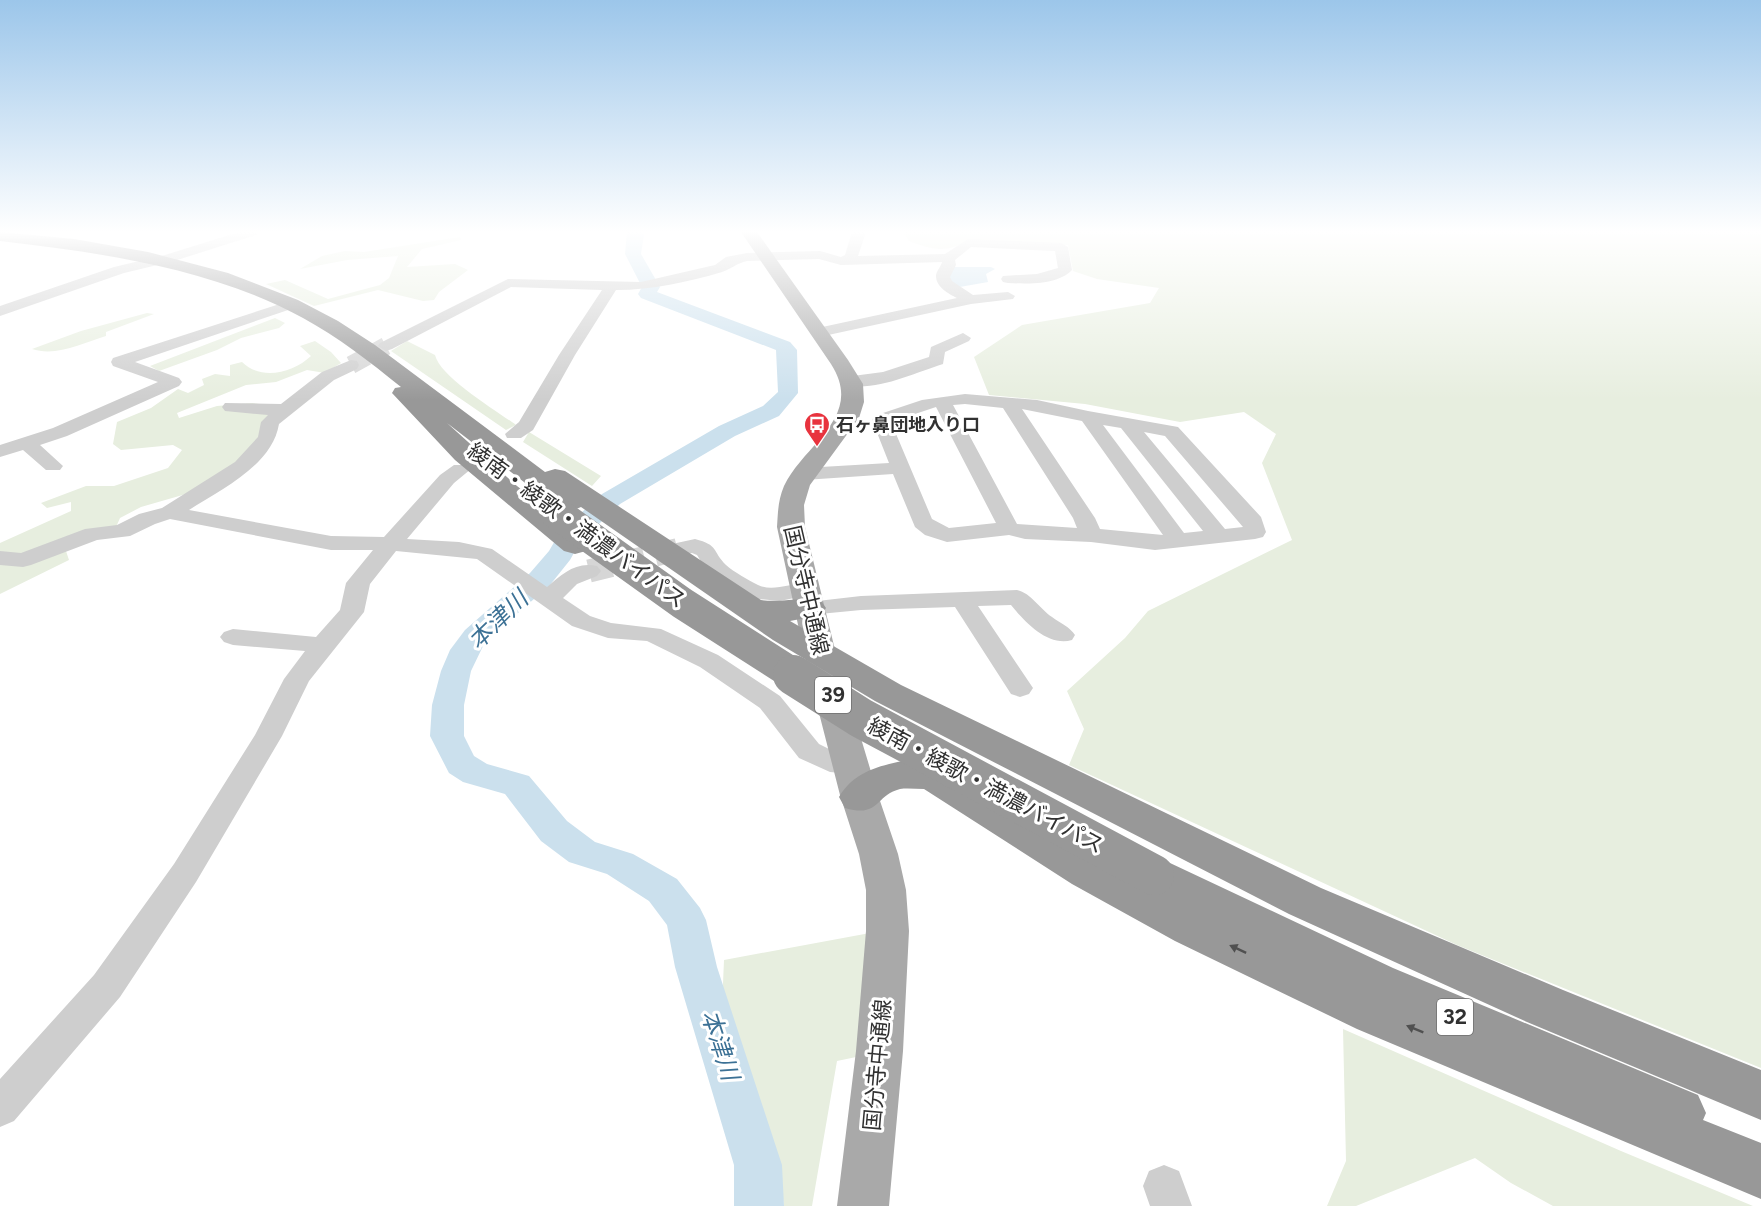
<svg xmlns="http://www.w3.org/2000/svg" width="1761" height="1206" font-family="Figtree,'Noto Sans JP',sans-serif">
	<style>
		.green { fill: #e7eedf }
		.water { fill: #cbe0ed }
		.lines { fill: none; stroke-linecap: round; stroke-linejoin: round }
		.river { fill: #cbe0ed; fill-rule: evenodd }
		.minor-tunnel-far1 { stroke: #d6d6d6; stroke-width: 18; stroke-dasharray: 18 9; stroke-linecap: butt }
		.minor-tunnel { stroke: #d6d6d6; stroke-width: 23; stroke-dasharray: 23 11; stroke-linecap: butt }
		.minor { fill: #cecece; fill-rule: evenodd }
		.major { fill: #a9a9a9; fill-rule: evenodd }
		.highway { fill: #989898; fill-rule: evenodd }
		.highway-bridge-far1 { stroke: #989898; stroke-width: 32 }
		.highway-bridge { stroke: #989898; stroke-width: 40 }
		.oneway { fill: #505050 }
		.labels { text-anchor: middle; stroke-width: 6; stroke-linejoin: round; paint-order: stroke }
		.far-poi-label { font-size: 18px; font-weight: bold; fill: #313131; stroke: #fff; text-anchor: start }
		.shield { fill: #fff; stroke: #6f6f6f; stroke-width: 1.5 }
		.shield-label { font-size: 21px; font-weight: bold; fill: #313131 }
		.street-label { font-size: 22px; fill: #313131; stroke: #fff }
		.water-label { font-size: 24px; font-style: italic; fill: #3c7195; stroke: #fff }
	</style>
	<rect width="100%" height="100%" fill="#fff"/>
	<!-- green -->
	<path class="green" d="M 903,232 L 1761,232 L 1761,1068 L 1457,945 L 1069,765 L 1084,729 L 1067,691 L 1125,638 L 1148,611 L 1292,540 L 1262,463 L 1276,434 L 1244,412 L 1180,422 L 1085,404 L 989,395 L 974,357 L 1022,325 L 1150,303 L 1159,288 L 1097,279 L 1073,271 L 1068,245 L 968,241 C 945,253 933,250 909,241 Z
		M 460,237 L 461,240 L 422,249 L 407,267 L 455,264 L 468,270 L 439,292 L 434,300 L 423,301 L 378,290 L 314,306 L 266,284 L 285,280 L 328,299 L 380,285 L 389,278 L 398,256 L 347,260 L 300,269 L 322,256 L 345,251 L 364,252 Z
		M 147,313 L 154,314 L 106,332 L 106,336 C 83,343 56,357 32,349 L 81,331 Z
		M 275,318 L 285,323 L 279,328 L 241,338 L 217,350 L 159,371 L 150,366 Z
		M 315,341 L 331,352 L 341,363 L 325,373 L 307,370 L 276,382 L 246,385 L 177,413 L 179,418 L 217,406 L 252,403 L 280,407 L 259,439 L 238,465 L 193,492 L 141,507 L 120,518 L 116,527 L 66,551 L 69,560 L 0,594 L 0,543 L 71,511 L 71,502 L 47,508 L 41,503 L 86,486 L 114,486 L 168,468 L 182,450 L 173,445 L 121,450 L 113,444 L 117,422 L 151,408 L 178,389 L 188,393 L 204,385 L 202,379 L 215,374 L 230,376 L 230,365 L 242,362 C 261,381 293,373 311,356 L 300,346 Z
		M 407,341 L 435,355 C 440,377 497,411 516,425 L 506,430 L 391,351 Z
		M 529,432 L 601,476 L 592,486 L 523,442 Z
		M 870,933 L 861,1056 L 837,1061 L 812,1206 L 784,1206 L 776,1151 L 722,1007 L 724,960 Z
		M 1343,1029 L 1621,1151 L 1753,1206 L 1553,1206 L 1511,1183 L 1475,1158 L 1356,1206 L 1327,1206 L 1346,1161 Z"/>
	<!-- water -->
	<path class="water" d="M 951,267 L 991,267 L 995,269 L 986,274 L 988,282 L 954,288 L 948,281 Z"/>
	<g class="lines">
		<!-- river -->
		<path class="river" d="M 627,232 L 642,232 L 644,234 L 641,254 L 660,287 L 657,292 L 790,342 L 797,350 L 798,393 L 779,416 L 735,436 L 620,504 L 580,542 L 570,560 L 550,585 L 485,642 L 471,671 L 464,705 L 464,736 L 474,756 L 487,764 L 529,776 L 567,821 L 595,842 L 633,854 L 677,879 L 700,908 L 706,920 L 717,967 L 782,1165 L 784,1206 L 734,1206 L 734,1165 L 675,967 L 667,925 L 649,901 L 607,874 L 569,862 L 541,841 L 505,794 L 463,782 L 449,773 L 430,736 L 432,705 L 441,671 L 450,650 L 465,630 L 530,573 L 549,551 L 560,532 L 602,494 L 719,426 L 763,406 L 778,392 L 776,350 L 641,298 L 638,294 L 642,287 L 625,254 Z"/>
		<!-- minor-tunnel-far1 -->
		<path class="minor-tunnel-far1" d="M 351,365 L 386,346"/>
		<!-- minor-tunnel -->
		<path class="minor-tunnel" d="M 589,571 L 680,549"/>
		<!-- minor -->
		<path class="minor" d="M 239,232 L 257,232 L 256,235 L 174,261 L 124,273 L 0,316 L 0,306 L 114,267 L 165,255 Z
			M 852,232 L 864,232 L 865,235 L 858,256 L 945,254 L 968,239 L 1061,243 L 1068,247 L 1072,270 C 1058,285 1027,284 1008,283 L 1003,282 L 1001,279 L 1003,276 L 1037,274 L 1058,268 L 1055,251 L 971,247 L 955,260 L 956,265 L 950,277 L 952,281 L 973,295 L 1008,292 L 1015,296 L 1013,299 L 971,304 L 819,337 L 813,335 L 811,332 L 813,329 L 957,298 C 949,294 936,287 936,276 C 936,271 941,267 942,262 L 841,265 L 819,259 L 747,261 C 737,263 731,269 722,272 C 688,282 652,290 616,290 L 575,355 L 533,430 L 521,438 L 507,438 L 505,434 L 519,422 L 559,355 L 602,290 L 511,287 L 392,349 L 386,351 L 378,346 L 380,343 L 508,279 L 641,282 L 715,265 L 726,257 L 747,253 L 820,251 L 841,257 L 845,255 Z
			M 292,300 L 297,301 L 299,304 L 297,307 L 135,362 L 179,378 L 182,382 L 179,386 L 67,436 L 40,445 L 63,466 L 60,470 L 46,470 L 23,450 L 0,457 L 0,445 L 53,428 L 158,382 L 113,366 L 111,362 L 113,358 Z
			M 963,333 L 971,338 L 969,341 L 945,352 L 943,364 C 914,373 876,392 845,385 L 842,381 L 845,377 L 883,372 L 929,357 L 931,347 Z
			M 351,360 L 357,361 L 359,365 L 357,369 L 334,380 L 279,424 C 272,466 221,489 189,510 L 331,536 L 384,537 L 440,475 L 454,465 L 468,465 L 471,469 L 454,483 L 407,539 L 459,542 L 492,549 L 547,587 C 562,574 576,561 597,566 L 601,571 L 597,576 L 577,584 L 563,598 L 590,616 L 611,623 L 661,629 L 718,655 L 780,696 L 819,744 L 835,752 L 861,757 L 865,764 L 861,771 L 851,774 L 830,772 L 799,758 L 760,708 L 700,667 L 647,641 L 608,638 L 572,626 L 477,559 L 396,551 L 370,584 L 364,612 L 309,681 L 282,736 L 196,882 L 120,997 L 14,1121 L 0,1127 L 0,1079 L 94,975 L 174,864 L 255,735 L 284,679 L 305,651 L 233,645 L 224,642 L 220,637 L 224,632 L 233,629 L 316,637 L 340,610 L 346,583 L 373,550 L 331,550 L 170,519 L 155,524 L 130,536 L 97,540 L 31,565 L 23,567 L 0,565 L 0,551 L 21,553 L 85,529 L 117,525 L 139,514 L 162,508 L 235,462 L 258,437 L 261,422 L 268,415 L 225,411 L 222,407 L 225,403 L 281,404 L 322,372 Z
			M 965,394 L 1037,400 L 1088,411 L 1178,427 L 1261,517 L 1266,532 L 1263,537 L 1255,539 L 1155,550 L 1091,542 L 1025,539 L 1009,535 L 947,542 L 925,535 L 915,527 L 893,474 L 804,480 L 797,478 L 794,474 L 797,470 L 804,468 L 889,463 L 872,420 L 874,416 L 922,400 ZM 965,404 L 1003,408 L 1073,518 L 1077,528 L 1017,524 L 953,405 ZM 936,407 L 996,523 L 949,528 L 932,519 L 891,422 ZM 1022,409 L 1082,421 L 1163,535 L 1100,529 L 1095,518 ZM 1103,425 L 1121,428 L 1203,531 L 1184,533 ZM 1144,432 L 1165,436 L 1243,527 L 1225,529 Z
			M 695,539 C 719,545 712,551 726,565 C 734,572 748,580 758,585 C 775,593 796,580 813,584 L 817,589 L 813,594 L 780,601 L 747,598 L 709,574 L 697,555 L 692,553 L 680,556 L 672,554 L 669,549 L 672,544 Z
			M 1017,590 C 1031,593 1040,609 1052,617 C 1060,623 1070,627 1075,635 L 1072,640 C 1048,647 1025,622 1011,605 L 978,606 L 1033,688 L 1029,694 L 1020,697 L 1011,694 L 955,607 L 861,610 L 809,615 L 800,613 L 797,608 L 800,603 L 861,596 Z
			M 1164,1165 L 1179,1171 L 1192,1206 L 1150,1206 L 1143,1186 L 1149,1171 Z"/>
		<!-- major -->
		<path class="major" d="M 741,232 L 757,232 L 848,360 L 863,384 L 864,402 L 859,418 L 810,485 L 804,505 L 805,527 L 838,662 L 878,795 L 898,854 L 906,890 L 909,931 L 903,1051 L 889,1206 L 837,1206 L 856,1051 L 866,931 L 866,890 L 859,854 L 840,795 L 806,662 L 777,527 C 778,512 778,500 784,486 C 805,443 865,417 831,364 Z"/>
		<!-- highway -->
		<path class="highway" d="M 0,232 L 74,239 L 148,252 L 228,273 L 298,300 L 338,321 L 375,345 L 545,472 L 555,469 L 565,471 L 761,600 C 782,603 801,596 821,601 L 826,608 L 821,615 L 790,621 L 901,685 L 1321,888 L 1563,990 L 1761,1070 L 1761,1120 L 1527,1022 L 1289,914 L 875,701 L 773,640 L 581,507 L 569,512 L 559,509 L 447,423 L 517,486 L 586,539 L 590,545 L 586,551 L 575,554 L 564,551 L 455,460 L 392,393 L 395,388 L 401,387 C 370,362 338,337 303,318 C 211,268 103,253 0,241 Z
			M 923,756 L 937,760 L 1132,874 L 1138,863 L 1154,858 L 1170,863 L 1393,968 L 1698,1095 L 1706,1113 L 1703,1120 L 1761,1143 L 1761,1199 L 1357,1029 L 1175,941 L 1072,884 L 924,789 C 916,789 907,788 900,789 C 874,796 880,818 845,808 L 839,797 C 858,765 891,765 923,756 Z"/>
		<!-- highway-bridge-far1 -->
		<path class="highway-bridge-far1" d="M 555,512 L 682,603 L 796,676"/>
		<!-- highway-bridge -->
		<path class="highway-bridge" d="M 793,675 L 861,718 L 1154,875"/>
	</g>
	<!-- one-way arrows -->
	<defs><path id="oneway-solid" d="M-6-.8H1V-3.2L6.5 0L1 3.2V.8H-6Z" transform="scale(1.5)"/></defs>
	<g class="oneway">
		<use href="#oneway-solid" transform="translate(1238 949) rotate(-155)"/>
		<use href="#oneway-solid" transform="translate(1415 1029) rotate(-158)"/>
	</g>
	<!-- sky -->
	<linearGradient id="sky" x2="0" y2="1"><stop stop-color="#9cc6ea"/><stop offset="0.58" stop-color="#fff"/><stop offset="1" stop-color="#fff" stop-opacity="0"/></linearGradient>
	<rect width="1761" height="400" fill="url(#sky)"/>
	<!-- icons -->
	<defs>
		<symbol id="bus-pin" viewBox="-11 -11 22 30"><path d="M0 17L-7.5 6A9.5 9.5 0 1 1 7.5 6Z" fill="#e8333e" stroke="#fff"/><path d="M-5-6H5V4H4V6H2V4H-2V6H-4V4H-5ZM-3.5-4V0h7V-4ZM-3.5 1.2v1.5H-2V1.2ZM2 1.2v1.5H3.5V1.2Z" fill="#fff"/></symbol>
	</defs>
	<g fill-rule="evenodd">
		<use href="#bus-pin" x="802" y="410" width="30" height="40"/>
	</g>
	<g class="labels">
		<!-- far-poi labels -->
		<g class="far-poi-label">
			<text x="836" y="431">石ヶ鼻団地入り口</text>
		</g>
		<!-- shield labels -->
		<g class="shield">
			<rect x="815" y="677" width="36" height="36" rx="4.5"/>
			<rect x="1437" y="999" width="36" height="36" rx="4.5"/>
		</g>
		<g class="shield-label">
			<text x="833" y="702">39</text>
			<text x="1455" y="1024">32</text>
		</g>
		<!-- street labels -->
		<g class="street-label">
			<text transform="translate(577 525) rotate(36)" y="8">綾南・綾歌・満濃バイパス</text>
			<text transform="translate(807 590) rotate(77)" y="8">国分寺中通線</text>
			<text transform="translate(986 785) rotate(28)" y="8">綾南・綾歌・満濃バイパス</text>
			<text transform="translate(877 1065) rotate(-85)" y="8">国分寺中通線</text>
		</g>
		<!-- water labels -->
		<g class="water-label">
			<text transform="translate(498 620) rotate(-44)" y="8">本津川</text>
			<text transform="translate(720 1045) rotate(72)" y="8">本津川</text>
		</g>
	</g>
</svg>
